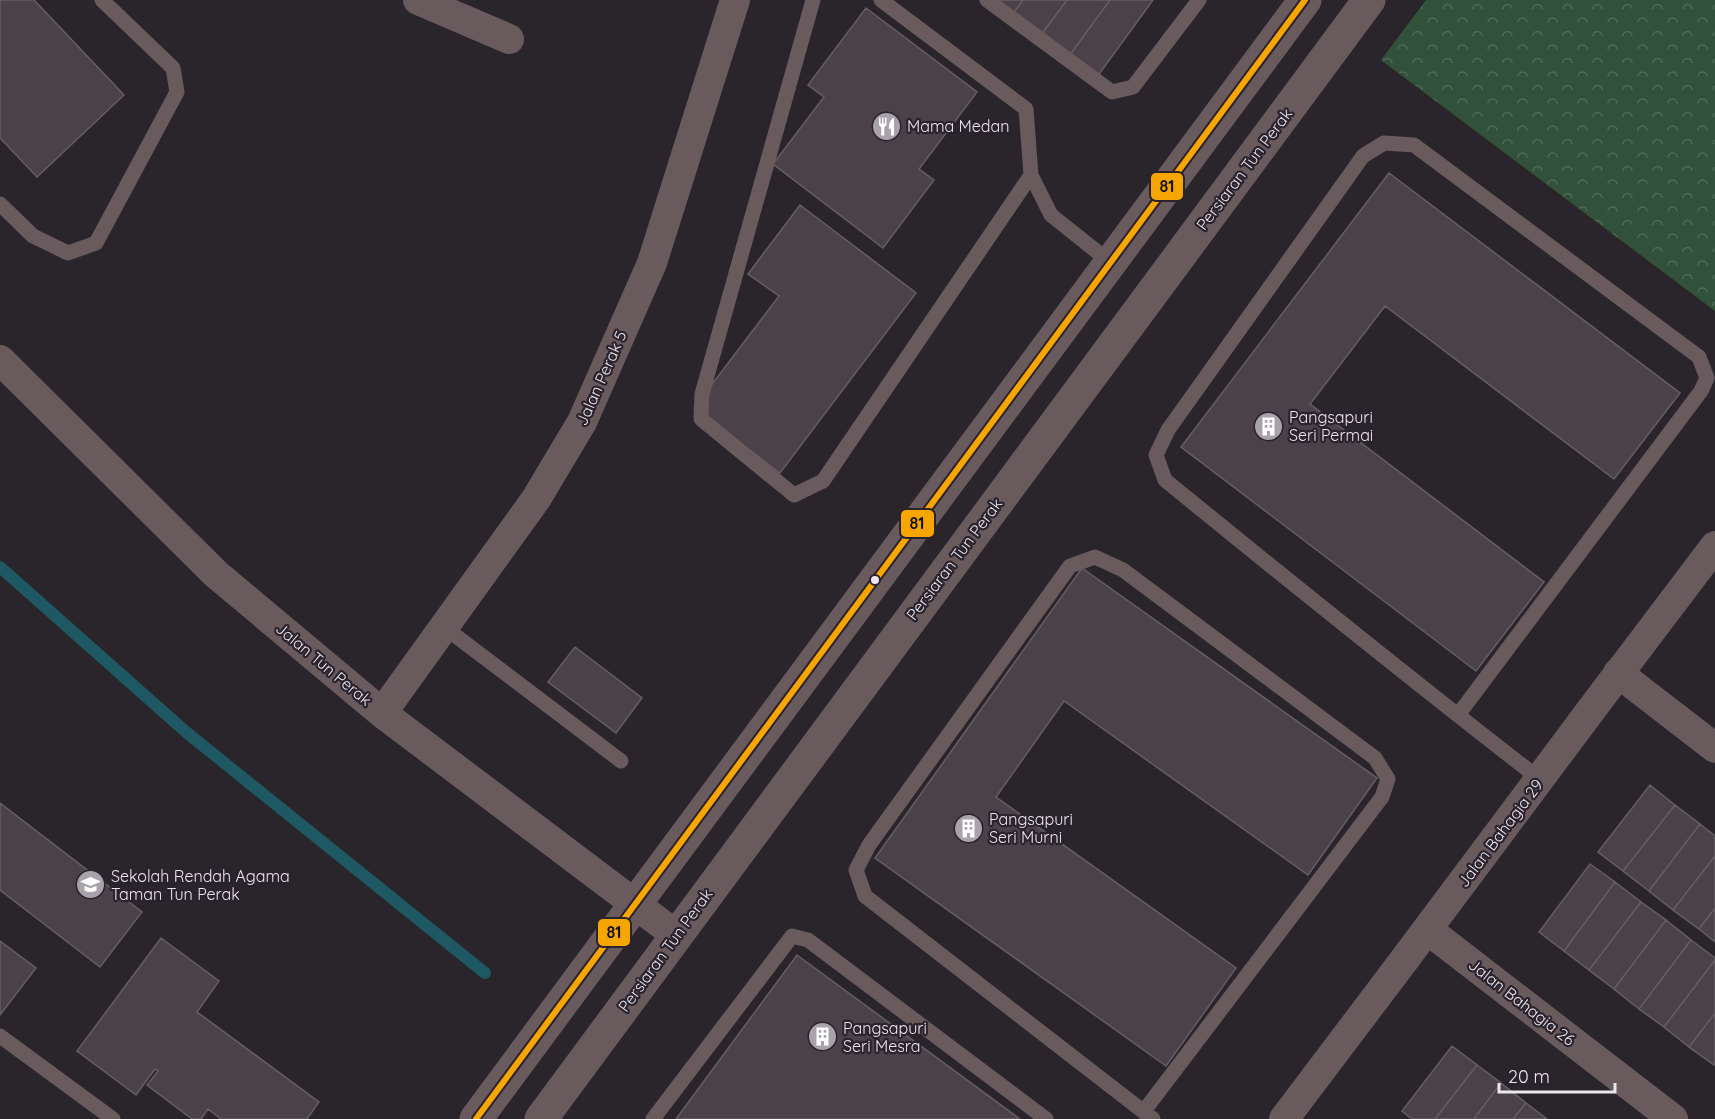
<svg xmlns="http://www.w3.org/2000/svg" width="1715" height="1119" font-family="Quicksand,sans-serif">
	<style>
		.forest { fill: url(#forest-crowns) }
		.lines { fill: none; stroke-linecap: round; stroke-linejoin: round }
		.stream { stroke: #1e5862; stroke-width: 12 }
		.building { fill: #4b4149; stroke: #645f63; stroke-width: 1.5 }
		.service { stroke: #695a5e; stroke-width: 15 }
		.minor { stroke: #695a5e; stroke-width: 30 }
		.tertiary { stroke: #695a5e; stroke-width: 33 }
		.bus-1-casing { stroke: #2a222d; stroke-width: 10 }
		.bus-1 { stroke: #f7a600; stroke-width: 6 }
		.bus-dot { fill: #ece7ef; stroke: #2a222d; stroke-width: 2 }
		.labels { text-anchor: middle; stroke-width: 4.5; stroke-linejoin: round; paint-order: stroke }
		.poi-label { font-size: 16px; fill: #ece7ef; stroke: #2a222d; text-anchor: start }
		.street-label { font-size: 16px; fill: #ece7ef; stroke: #2a222d }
		.line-badge { stroke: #2a222d; stroke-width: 2 }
		.pale-badge-label { font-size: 16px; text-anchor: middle; font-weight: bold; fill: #111 }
	</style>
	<defs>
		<pattern id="forest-crowns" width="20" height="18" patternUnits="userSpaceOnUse" patternTransform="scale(1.5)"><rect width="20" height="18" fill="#32513a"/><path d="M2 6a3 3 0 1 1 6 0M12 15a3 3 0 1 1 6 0" fill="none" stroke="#506a57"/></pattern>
	</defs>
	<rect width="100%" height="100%" fill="#29252a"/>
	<!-- forest -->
	<path class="forest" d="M 1426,0 L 1715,0 L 1715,311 L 1381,60 Z"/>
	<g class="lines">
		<!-- stream -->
		<path class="stream" d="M 0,567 L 186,732 L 485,973"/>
	</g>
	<!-- building -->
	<path class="building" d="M 0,0 L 34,0 L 124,95 L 37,177 L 0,138 Z
		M 993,0 L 1023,0 L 1013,14 Z
		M 1023,0 L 1067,0 L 1041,35 L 1013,14 Z
		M 1067,0 L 1110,0 L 1069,56 L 1041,35 Z
		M 1110,0 L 1153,0 L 1097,77 L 1069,56 Z
		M 866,8 L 977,92 L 919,169 L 934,180 L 883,248 L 773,164 L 824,97 L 808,85 Z
		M 1389,173 L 1680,393 L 1614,479 L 1385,306 L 1310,404 L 1544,582 L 1476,671 L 1181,447 Z
		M 800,205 L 916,293 L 780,473 L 694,408 L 779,296 L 748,274 Z
		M 1082,568 L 1377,778 L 1308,875 L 1064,701 L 996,797 L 1236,968 L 1166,1066 L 875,858 Z
		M 575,647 L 642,698 L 616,733 L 548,682 Z
		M 1650,785 L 1675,805 L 1623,871 L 1598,852 Z
		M 0,803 L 142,912 L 100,967 L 0,890 Z
		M 1675,805 L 1700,824 L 1649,891 L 1623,871 Z
		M 1700,824 L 1715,836 L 1715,856 L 1673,910 L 1649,891 Z
		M 1715,856 L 1715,908 L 1699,929 L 1673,910 Z
		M 1590,864 L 1615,882 L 1564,951 L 1539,932 Z
		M 1615,882 L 1641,902 L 1589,970 L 1564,951 Z
		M 1641,902 L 1666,920 L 1614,989 L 1589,970 Z
		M 1715,908 L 1715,942 L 1699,929 Z
		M 1666,920 L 1691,940 L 1639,1009 L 1614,989 Z
		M 161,938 L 219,981 L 197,1012 L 319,1102 L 307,1119 L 221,1119 L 208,1109 L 201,1119 L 192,1119 L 147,1085 L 158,1071 L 155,1069 L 136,1095 L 77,1051 Z
		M 1691,940 L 1715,958 L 1715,960 L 1664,1027 L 1639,1009 Z
		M 0,941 L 36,968 L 0,1015 Z
		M 797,955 L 1020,1119 L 676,1119 Z
		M 1715,960 L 1715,1013 L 1689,1047 L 1664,1027 Z
		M 1715,1013 L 1715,1065 L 1714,1065 L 1689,1047 Z
		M 1452,1046 L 1477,1065 L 1435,1119 L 1412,1119 L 1402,1111 Z
		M 1477,1065 L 1501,1083 L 1474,1119 L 1435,1119 Z
		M 1501,1083 L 1526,1103 L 1513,1119 L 1474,1119 Z
		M 1526,1103 L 1547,1119 L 1513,1119 Z"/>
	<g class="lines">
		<!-- service -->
		<path class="service" d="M 813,0 L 702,394 L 701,419 L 794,495 L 823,481 L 1031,175
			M 881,0 L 1026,109 L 1031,175 L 1051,215 L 1110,262
			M 987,0 L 1112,92 L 1133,87 L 1199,0
			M 0,204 L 33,236 L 68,253 L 96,243 L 177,92 L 173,68 L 102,0
			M 444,627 L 621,761
			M 1458,715 L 1701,391 L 1707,378 L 1699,357 L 1414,145 L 1384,143 L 1363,156 L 1168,430 L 1156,455 L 1165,480 C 1289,581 1414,682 1541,780
			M 0,1036 L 113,1119
			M 1144,1111 L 1382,797 L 1388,779 L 1375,758 L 1123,570 L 1095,557 L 1070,566 L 869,845 L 856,870 L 865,896 L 1153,1119
			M 653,1119 L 792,936 L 808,940 L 1046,1119"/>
		<!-- minor -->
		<path class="minor" d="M 418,0 L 509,39
			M 0,360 L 216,574 L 382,713 L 676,935
			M 1618,673 L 1715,748
			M 382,713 L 536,499 L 582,422 L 652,263 L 735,0
			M 1428,930 L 1673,1119
			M 1284,1119 C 1429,929 1570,736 1715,546"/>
		<!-- tertiary -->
		<path class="tertiary" d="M 476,1119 L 1305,0
			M 541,1119 L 1369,0"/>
		<defs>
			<path id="bus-1" d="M 476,1119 L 1305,0"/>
		</defs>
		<!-- bus-1 casing -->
		<use href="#bus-1" class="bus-1-casing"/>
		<!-- bus-1 -->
		<use href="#bus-1" class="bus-1"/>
	</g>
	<!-- icons -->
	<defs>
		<symbol id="restaurant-disc" viewBox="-11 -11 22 22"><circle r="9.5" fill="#a8a3aa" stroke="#2a222d"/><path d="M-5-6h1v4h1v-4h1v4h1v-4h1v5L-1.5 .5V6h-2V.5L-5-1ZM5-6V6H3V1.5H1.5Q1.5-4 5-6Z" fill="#fff"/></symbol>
		<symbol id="building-disc" viewBox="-11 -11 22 22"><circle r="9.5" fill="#a8a3aa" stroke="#2a222d"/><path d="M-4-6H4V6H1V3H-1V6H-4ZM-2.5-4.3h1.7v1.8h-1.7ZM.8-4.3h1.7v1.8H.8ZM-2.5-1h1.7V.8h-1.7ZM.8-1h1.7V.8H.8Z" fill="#fff"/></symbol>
		<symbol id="school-disc" viewBox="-11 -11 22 22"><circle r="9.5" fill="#a8a3aa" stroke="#2a222d"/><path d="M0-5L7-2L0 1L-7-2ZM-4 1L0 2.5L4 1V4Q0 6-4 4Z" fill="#fff"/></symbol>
	</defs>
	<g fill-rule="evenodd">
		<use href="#restaurant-disc" x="870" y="110" width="33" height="33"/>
		<use href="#building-disc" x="1252" y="410" width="33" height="33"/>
		<use href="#building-disc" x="952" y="812" width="33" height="33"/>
		<use href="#school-disc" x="74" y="868" width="33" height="33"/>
		<use href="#building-disc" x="806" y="1020" width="33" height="33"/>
	</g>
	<!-- markers -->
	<circle class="bus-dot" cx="875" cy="580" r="5"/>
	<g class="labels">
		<!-- poi labels -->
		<g class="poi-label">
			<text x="907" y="132">Mama Medan</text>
			<text x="1289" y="423">Pangsapuri<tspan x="1289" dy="18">Seri Permai</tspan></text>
			<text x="989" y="825">Pangsapuri<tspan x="989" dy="18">Seri Murni</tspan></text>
			<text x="111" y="882">Sekolah Rendah Agama<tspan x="111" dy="18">Taman Tun Perak</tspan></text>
			<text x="843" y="1034">Pangsapuri<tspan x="843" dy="18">Seri Mesra</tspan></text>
		</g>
		<!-- street labels -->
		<g class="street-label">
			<text transform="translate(1244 169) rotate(-53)" y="6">Persiaran Tun Perak</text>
			<text transform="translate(601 378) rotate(-66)" y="6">Jalan Perak 5</text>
			<text transform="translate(954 559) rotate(-53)" y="6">Persiaran Tun Perak</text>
			<text transform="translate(324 664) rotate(40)" y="6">Jalan Tun Perak</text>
			<text transform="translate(1500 833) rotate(-53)" y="6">Jalan Bahagia 29</text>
			<text transform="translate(665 950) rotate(-54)" y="6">Persiaran Tun Perak</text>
			<text transform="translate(1522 1002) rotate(38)" y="6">Jalan Bahagia 26</text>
		</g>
	</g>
	<g class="line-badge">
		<rect x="1150" y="172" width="34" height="29" rx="6" fill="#f7a600"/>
		<rect x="900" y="509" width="35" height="29" rx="6" fill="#f7a600"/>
		<rect x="597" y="918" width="34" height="29" rx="6" fill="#f7a600"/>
	</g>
	<g class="pale-badge-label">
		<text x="1167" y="192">81</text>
		<text x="917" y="529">81</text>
		<text x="614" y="938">81</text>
	</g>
	<!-- scale -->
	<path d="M1499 1083v9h116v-9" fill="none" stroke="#ece7ef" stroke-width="3"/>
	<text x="1508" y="1083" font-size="18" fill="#ece7ef" stroke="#2a222d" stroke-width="4.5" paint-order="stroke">20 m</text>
</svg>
